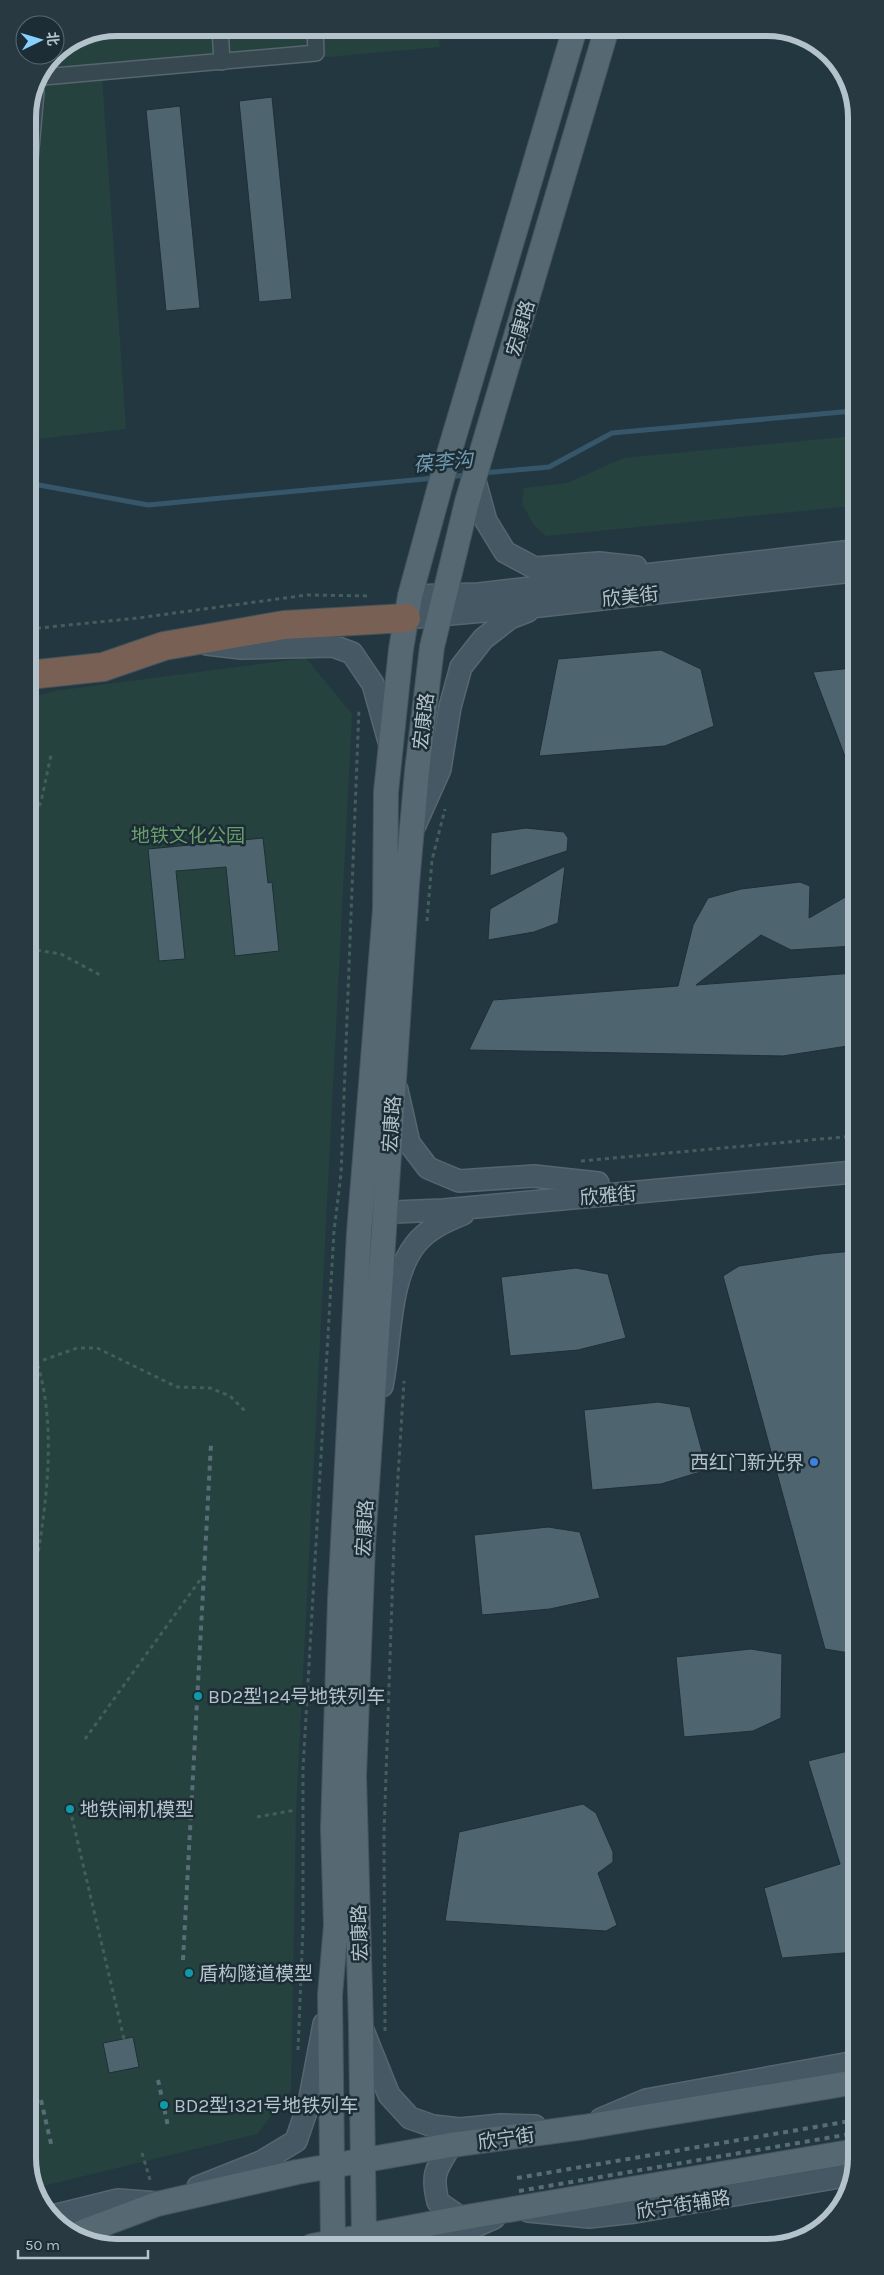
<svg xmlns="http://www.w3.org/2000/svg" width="884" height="2275" font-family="Karla,'Noto Sans SC',sans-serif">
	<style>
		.green { fill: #25423f }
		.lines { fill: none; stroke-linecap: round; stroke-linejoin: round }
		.stream { stroke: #365769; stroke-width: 5 }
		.building { fill: #4e646f; stroke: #1f2f38 }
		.street-casing { stroke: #56666e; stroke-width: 18 }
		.secondary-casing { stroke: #56666e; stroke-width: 24 }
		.primary-casing { stroke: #44545d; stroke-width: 26 }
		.highway-casing { stroke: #43535b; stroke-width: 30 }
		.path { stroke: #445e5b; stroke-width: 3; stroke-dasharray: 4 4; stroke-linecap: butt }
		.street { stroke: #384851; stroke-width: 15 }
		.secondary { stroke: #455864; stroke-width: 21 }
		.primary { stroke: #566871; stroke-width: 24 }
		.highway { stroke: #786154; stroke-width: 28 }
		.rail { stroke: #596d78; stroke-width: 4; stroke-dasharray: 5 5; stroke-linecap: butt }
		.shop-dot { fill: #3f7fe0; stroke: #1d2d36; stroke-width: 2 }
		.culture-dot { fill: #0f9aa8; stroke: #1d2d36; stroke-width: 2 }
		.labels { text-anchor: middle; stroke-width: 5; stroke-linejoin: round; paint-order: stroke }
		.street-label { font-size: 19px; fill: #b4c3cb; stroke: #1d2d36 }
		.park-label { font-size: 19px; fill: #6a9e6a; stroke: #1d2d36 }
		.poi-label { font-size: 19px; fill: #b4c3cb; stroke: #1d2d36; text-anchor: start }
		.water-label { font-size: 20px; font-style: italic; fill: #729bb1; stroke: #1d2d36 }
		.rim { fill: none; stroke: #b4c3cb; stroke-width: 6 }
	</style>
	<rect width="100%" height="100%" fill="#233741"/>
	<!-- green -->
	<path class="green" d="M 117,28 L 437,28 L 440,47 L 102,77 L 126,429 L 28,440 L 28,112 L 55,53 L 83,34 Z
		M 853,436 L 853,506 L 546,536 L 534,525 L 522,504 L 524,488 L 567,483 L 624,458 Z
		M 306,658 L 352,714 L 296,1810 L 291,2091 L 257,2134 L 39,2187 L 40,2197 L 32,2186 L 29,698 L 54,691 Z"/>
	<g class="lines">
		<!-- stream -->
		<path class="stream" d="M 483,473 L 549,467 L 612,433 L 853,411
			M 448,477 L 467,475
			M 28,483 L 148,505 L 435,478"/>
	</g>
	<!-- building -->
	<path class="building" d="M 272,97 L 292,299 L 259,302 L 239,101 Z
		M 180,106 L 200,308 L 166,311 L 146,110 Z
		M 661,650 L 701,669 L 714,726 L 665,746 L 539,756 L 558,659 Z
		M 853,668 L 853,775 L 852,775 L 813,672 Z
		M 526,828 L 564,832 L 568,838 L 567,851 L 490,876 L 491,833 Z
		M 263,838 L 268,883 L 272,882 L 279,951 L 235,956 L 226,867 L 176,871 L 185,959 L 159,961 L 148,849 Z
		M 565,866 L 558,923 L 534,932 L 488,940 L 490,909 Z
		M 800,882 L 810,886 L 809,918 L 854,892 L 854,946 L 791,950 L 761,935 L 696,985 L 854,973 L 854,1045 L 783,1056 L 469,1050 L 493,1000 L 678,986 L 693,925 L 708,898 L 741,889 Z
		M 854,1251 L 855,1501 L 855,1654 L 825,1649 L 723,1276 L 739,1266 L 820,1254 Z
		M 576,1268 L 608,1274 L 626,1338 L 578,1350 L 510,1356 L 501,1277 Z
		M 658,1402 L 690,1407 L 707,1470 L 661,1484 L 592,1490 L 584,1410 Z
		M 548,1527 L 580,1532 L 600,1598 L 550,1609 L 482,1615 L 474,1535 Z
		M 751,1649 L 782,1654 L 781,1718 L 753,1731 L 684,1737 L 676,1657 Z
		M 856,1749 L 856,1952 L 782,1958 L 764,1888 L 840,1864 L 808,1761 Z
		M 583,1804 L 596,1813 L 613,1852 L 613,1862 L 598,1873 L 617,1925 L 606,1931 L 445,1921 L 459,1832 Z
		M 133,2037 L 139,2067 L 109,2073 L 103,2043 Z"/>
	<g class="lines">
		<defs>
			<path id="street" d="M 220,28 L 222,62
				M 43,77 L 316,53 L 315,28
				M 28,182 L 36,92"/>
			<path id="secondary" d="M 475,481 L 486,521 L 505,552 L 535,568 L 599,563 L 636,567
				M 410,596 L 479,594 L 853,551
				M 406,618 L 540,606 L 853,571
				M 207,644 L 241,648 L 333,646 L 352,653 L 373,684 L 390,745
				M 415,825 L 440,769 L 450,707 L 461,667 L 483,639 L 510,618 L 528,611
				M 397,1090 L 409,1143 L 428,1168 L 459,1181 L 534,1176 L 598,1183
				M 369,1213 L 444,1210 L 854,1172
				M 382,1386 C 391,1343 388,1280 415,1245 C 427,1229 446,1221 463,1214
				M 362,2028 L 389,2095 L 410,2118 L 433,2126 L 460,2129 L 501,2125 L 535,2126
				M 601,2119 L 646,2100 L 856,2062
				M 451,2145 C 436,2169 431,2174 438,2202 L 461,2218
				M 198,2187 L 261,2162 L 296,2141 L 309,2103 L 324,2024
				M 528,2211 L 589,2217 L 635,2212 L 851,2175
				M 53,2216 L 118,2200 L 158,2203
				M 433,2245 L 494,2218"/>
			<path id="primary" d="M 77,2234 L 157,2204 L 297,2172 L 451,2145 L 584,2127 L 856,2082
				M 364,2236 L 361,2026 L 354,1776 L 363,1545 L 407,884 L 417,771 L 432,647 L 467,502 L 607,28
				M 333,2242 L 330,1995 L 336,1925 L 333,1829 L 340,1600 L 359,1233 L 385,910 L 386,792 L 401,649 L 410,596 L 448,457 L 575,28
				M 312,2246 L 461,2218 L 856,2151"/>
			<path id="highway" d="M 29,675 L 103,667 L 164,646 L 284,625 L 406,618"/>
		</defs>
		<!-- street casing -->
		<use href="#street" class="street-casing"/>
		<!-- secondary casing -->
		<use href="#secondary" class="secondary-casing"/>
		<!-- primary casing -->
		<use href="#primary" class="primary-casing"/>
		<!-- highway casing -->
		<use href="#highway" class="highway-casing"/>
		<!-- path -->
		<path class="path" d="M 29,629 L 138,618 L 307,595 L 371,596
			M 29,828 L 41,802 L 51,755
			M 427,921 L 432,860 L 445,809
			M 29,949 L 61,954 L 100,975
			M 581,1161 L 854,1136
			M 30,1342 C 63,1424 44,1514 31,1599
			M 30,1369 L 38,1362 L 77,1348 L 97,1348 L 177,1387 L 210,1388 L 230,1396 L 246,1412
			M 31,1724 L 36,1734
			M 85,1739 L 200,1580
			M 70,1809 L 124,2039
			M 257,1817 L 296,1810
			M 385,2031 L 384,1834 L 394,1540 L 404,1381
			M 298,2050 L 303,1928 L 303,1769 L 334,1231 L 341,1174 L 359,708
			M 142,2153 L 151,2183"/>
		<!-- street -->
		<use href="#street" class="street"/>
		<!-- secondary -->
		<use href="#secondary" class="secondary"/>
		<!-- primary -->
		<use href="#primary" class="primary"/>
		<!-- highway -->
		<use href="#highway" class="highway"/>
		<!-- rail -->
		<path class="rail" d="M 183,1960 L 211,1444
			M 158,2080 L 168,2126
			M 41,2100 L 52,2148
			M 517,2178 L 856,2120
			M 519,2191 L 856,2133"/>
	</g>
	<!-- markers -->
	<circle class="shop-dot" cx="814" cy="1462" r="5"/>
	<g class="culture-dot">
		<circle cx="198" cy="1696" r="5"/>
		<circle cx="70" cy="1809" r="5"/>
		<circle cx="189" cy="1973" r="5"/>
		<circle cx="164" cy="2105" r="5"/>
	</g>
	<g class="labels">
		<!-- street labels -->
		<g class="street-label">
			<text transform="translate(520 328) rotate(-74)" y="7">宏康路</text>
			<text transform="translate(630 596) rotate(-6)" y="7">欣美街</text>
			<text transform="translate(423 721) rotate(-83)" y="7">宏康路</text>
			<text transform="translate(391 1124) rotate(-86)" y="7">宏康路</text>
			<text transform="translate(608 1195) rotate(-5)" y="7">欣雅街</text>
			<text transform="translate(364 1528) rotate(-87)" y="7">宏康路</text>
			<text transform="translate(359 1933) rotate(-92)" y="7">宏康路</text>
			<text transform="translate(506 2138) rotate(-8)" y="7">欣宁街</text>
			<text transform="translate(683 2204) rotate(-9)" y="7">欣宁街辅路</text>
		</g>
		<!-- park labels -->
		<g class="park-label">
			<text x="188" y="842">地铁文化公园</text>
		</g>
		<!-- poi labels -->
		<g class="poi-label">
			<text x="804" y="1469" text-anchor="end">西红门新光界</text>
			<text x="208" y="1703">BD2型124号地铁列车</text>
			<text x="80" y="1816">地铁闸机模型</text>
			<text x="199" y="1980">盾构隧道模型</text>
			<text x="174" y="2112">BD2型1321号地铁列车</text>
		</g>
		<!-- water labels -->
		<g class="water-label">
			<text transform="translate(443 462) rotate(-5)" y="7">葆李沟</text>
		</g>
	</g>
	<!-- crop -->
	<path d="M0 0H884V2275H0ZM117 36H767A81 81 0 0 1 848 117V2158A81 81 0 0 1 767 2239H117A81 81 0 0 1 36 2158V117A81 81 0 0 1 117 36Z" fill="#293942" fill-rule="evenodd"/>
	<path class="rim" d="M117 36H767A81 81 0 0 1 848 117V2158A81 81 0 0 1 767 2239H117A81 81 0 0 1 36 2158V117A81 81 0 0 1 117 36Z"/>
	<!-- north arrow -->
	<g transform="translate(40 40) rotate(85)"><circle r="24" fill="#1d2d36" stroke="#596972"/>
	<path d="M0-4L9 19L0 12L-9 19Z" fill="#86d1ff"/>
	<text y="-8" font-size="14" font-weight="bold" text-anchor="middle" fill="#b4c3cb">北</text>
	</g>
	<!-- scale -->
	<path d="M18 2250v8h130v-8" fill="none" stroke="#b4c3cb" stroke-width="2.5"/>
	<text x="25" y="2250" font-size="15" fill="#b4c3cb" stroke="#1d2d36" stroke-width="4" paint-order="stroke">50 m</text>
</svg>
